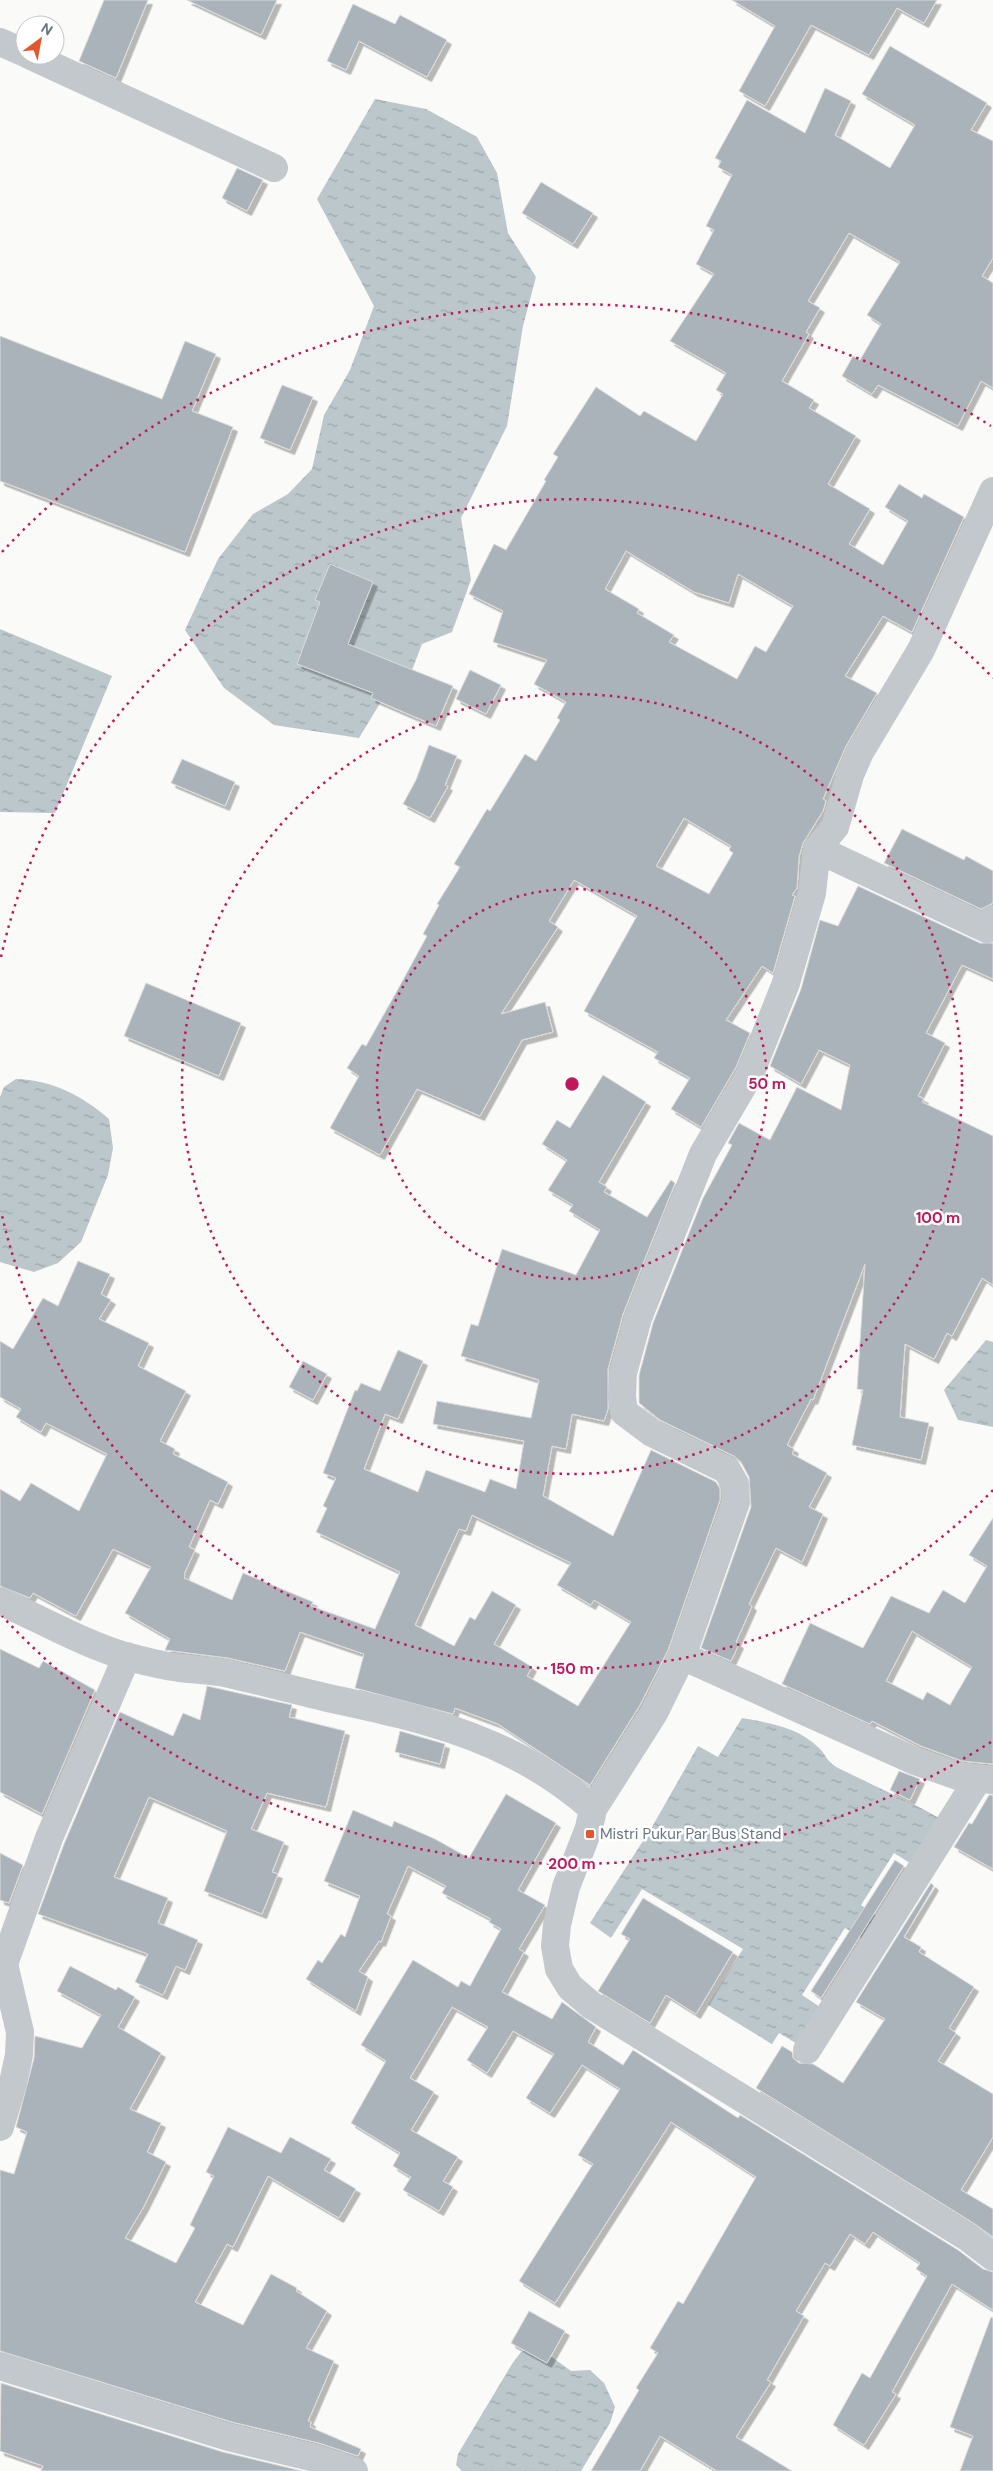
<svg xmlns="http://www.w3.org/2000/svg" width="993" height="2471" font-family="'DM Sans',sans-serif">
	<style>
		.water { fill: url(#water-ripples) }
		.building { fill: #aab3b9; stroke: #dcdcda; fill-rule: evenodd; filter: url(#shadow) }
		.lines { fill: none; stroke-linecap: round; stroke-linejoin: round }
		.minor { stroke: #c3c8cc; stroke-width: 28 }
		.ring { fill: none; stroke: #c2185b; stroke-width: 2.5; stroke-dasharray: 2.5 5 }
		.poi-dot { fill: #e4572e; stroke: #fff; stroke-width: 2 }
		.labels { text-anchor: middle; stroke-width: 5; stroke-linejoin: round; paint-order: stroke }
		.poi-label { font-size: 15px; fill: #657683; stroke: #fff; text-anchor: start }
		.centre { fill: #c2185b; stroke: #fff; stroke-width: 2.5 }
		.ring-label { font-size: 15px; text-anchor: middle; font-weight: bold; fill: #c2185b; stroke: #fff; stroke-width: 5; stroke-linejoin: round; paint-order: stroke }
	</style>
	<defs>
		<pattern id="water-ripples" width="26" height="14" patternUnits="userSpaceOnUse" patternTransform="scale(1.25)"><rect width="26" height="14" fill="#bbc7cb"/><path d="M2 4q2-2 4 0t4 0M15 11q2-2 4 0t4 0" fill="none" stroke="#9ca6aa"/></pattern>
		<filter id="shadow"><feDropShadow dx="4.5" dy="4.5" stdDeviation="0" flood-color="#0004"/></filter>
	</defs>
	<rect width="100%" height="100%" fill="#fafaf8"/>
	<!-- water -->
	<path class="water" d="M 375,99 L 426,109 L 477,137 L 497,173 L 508,233 L 536,277 L 523,326 L 507,426 L 461,518 L 471,580 L 452,632 L 422,644 L 407,683 L 382,700 L 359,738 L 274,725 L 224,688 L 185,630 L 218,559 L 253,514 L 288,494 L 312,469 L 324,415 L 350,370 L 374,306 L 317,199 Z
		M 0,629 L 112,676 L 55,813 L 0,812 Z
		M 16,1079 C 52,1080 83,1096 109,1119 L 113,1148 L 108,1175 L 81,1242 L 58,1263 L 34,1272 L 0,1262 L 0,1097 L 4,1087 Z
		M 986,1340 L 993,1342 L 993,1427 L 958,1420 L 944,1390 Z
		M 742,1718 C 770,1723 798,1727 819,1748 C 827,1756 826,1761 838,1768 L 923,1809 L 946,1822 L 918,1868 L 894,1853 L 861,1905 L 882,1920 L 867,1942 L 845,1928 L 802,1995 L 823,2009 L 799,2045 L 779,2033 L 772,2044 L 708,2005 L 743,1949 L 642,1889 L 611,1938 L 590,1923 L 652,1827 L 698,1746 L 718,1757 Z
		M 530,2349 L 549,2355 L 571,2371 L 590,2370 L 604,2383 L 615,2407 L 610,2423 L 581,2471 L 462,2471 L 456,2465 L 458,2454 L 512,2364 L 521,2352 Z"/>
	<!-- building -->
	<path class="building" d="M 104,0 L 148,0 L 116,78 L 79,61 Z
		M 187,0 L 277,0 L 261,35 Z
		M 732,0 L 937,0 L 924,23 L 897,8 L 869,55 L 811,25 L 765,106 L 739,91 L 775,26 Z
		M 353,4 L 395,24 L 400,15 L 447,40 L 427,77 L 359,41 L 346,70 L 327,61 Z
		M 890,46 L 987,103 L 971,130 L 993,141 L 993,258 L 982,276 L 993,283 L 993,388 L 981,381 L 958,426 L 878,385 L 872,394 L 842,376 L 853,356 L 860,360 L 881,324 L 867,315 L 900,262 L 849,233 L 808,301 L 820,308 L 806,332 L 809,334 L 782,381 L 814,400 L 809,408 L 856,436 L 828,484 L 870,509 L 849,544 L 883,565 L 908,521 L 885,507 L 899,484 L 922,498 L 924,494 L 964,517 L 912,632 L 883,616 L 845,676 L 877,693 L 846,746 L 823,799 L 826,801 L 823,811 L 803,843 L 799,857 L 797,888 L 792,895 L 795,896 L 773,973 L 762,966 L 726,1020 L 750,1033 L 736,1067 L 701,1127 L 671,1109 L 690,1078 L 654,1058 L 658,1052 L 584,1011 L 637,916 L 574,880 L 549,921 L 558,927 L 501,1014 L 545,1002 L 553,1032 L 522,1040 L 480,1116 L 417,1089 L 380,1155 L 330,1128 L 359,1076 L 347,1068 L 362,1044 L 366,1046 L 397,991 L 427,936 L 423,934 L 439,905 L 437,904 L 460,867 L 454,864 L 487,809 L 490,811 L 525,754 L 536,761 L 560,720 L 557,718 L 566,702 L 534,684 L 547,660 L 493,642 L 503,611 L 469,594 L 494,544 L 506,550 L 546,481 L 544,480 L 558,457 L 553,454 L 596,387 L 640,416 L 644,411 L 696,441 L 723,394 L 716,390 L 726,373 L 670,341 L 714,274 L 696,264 L 714,230 L 706,226 L 732,175 L 718,167 L 721,161 L 715,158 L 747,100 L 805,133 L 825,88 L 851,101 L 835,135 L 890,168 L 915,125 L 862,94 ZM 626,551 L 694,592 L 729,603 L 738,574 L 793,606 L 766,652 L 755,646 L 737,679 L 669,642 L 674,635 L 637,613 L 639,609 L 605,589 ZM 684,818 L 731,846 L 729,850 L 733,853 L 709,894 L 656,866 Z
		M 237,168 L 263,180 L 247,211 L 222,198 Z
		M 541,182 L 593,213 L 573,244 L 522,213 Z
		M 0,336 L 162,399 L 185,341 L 216,354 L 192,411 L 233,427 L 185,552 L 0,481 Z
		M 282,385 L 313,397 L 290,450 L 260,438 Z
		M 330,564 L 373,582 L 348,644 L 453,686 L 436,726 L 371,698 L 373,693 L 297,664 L 320,602 L 315,600 Z
		M 470,670 L 501,685 L 486,714 L 456,699 Z
		M 429,745 L 457,756 L 445,785 L 448,786 L 430,818 L 403,804 L 416,780 Z
		M 182,759 L 235,782 L 225,806 L 171,783 Z
		M 902,829 L 964,860 L 966,856 L 993,871 L 993,903 L 981,909 L 884,863 Z
		M 858,886 L 980,943 L 993,943 L 993,979 L 962,965 L 926,1033 L 945,1043 L 918,1096 L 924,1099 L 922,1102 L 993,1136 L 993,1285 L 982,1278 L 952,1336 L 947,1333 L 934,1359 L 905,1344 L 900,1417 L 929,1423 L 921,1460 L 852,1445 L 863,1390 L 857,1389 L 865,1264 L 813,1400 L 811,1399 L 787,1445 L 794,1449 L 792,1454 L 827,1473 L 809,1507 L 823,1514 L 802,1562 L 776,1548 L 749,1604 L 752,1606 L 736,1642 L 739,1644 L 731,1661 L 701,1648 L 751,1507 L 749,1477 L 741,1462 L 734,1456 L 660,1420 L 639,1403 L 639,1375 L 653,1323 L 703,1198 L 732,1145 L 728,1143 L 739,1123 L 770,1140 L 797,1087 L 841,1110 L 850,1065 L 819,1050 L 801,1084 L 770,1066 L 801,989 L 820,920 L 838,926 Z
		M 146,983 L 241,1023 L 219,1076 L 124,1036 Z
		M 603,1075 L 646,1102 L 599,1182 L 607,1187 L 604,1192 L 647,1217 L 671,1180 L 675,1183 L 623,1314 L 608,1369 L 608,1409 L 604,1421 L 572,1414 L 566,1449 L 552,1446 L 543,1496 L 613,1536 L 651,1450 L 716,1482 L 720,1489 L 720,1500 L 668,1650 L 640,1705 L 590,1785 L 498,1724 L 455,1708 L 453,1714 L 355,1688 L 364,1654 L 300,1632 L 285,1671 L 228,1658 L 165,1650 L 170,1639 L 125,1613 L 151,1567 L 113,1549 L 76,1616 L 33,1593 L 30,1598 L 0,1586 L 0,1489 L 20,1501 L 31,1483 L 79,1511 L 107,1454 L 46,1423 L 41,1432 L 16,1417 L 21,1409 L 0,1397 L 0,1341 L 13,1349 L 43,1298 L 58,1306 L 78,1261 L 110,1274 L 101,1294 L 111,1300 L 99,1319 L 149,1343 L 138,1366 L 186,1391 L 160,1441 L 175,1449 L 173,1454 L 228,1482 L 218,1504 L 210,1500 L 189,1547 L 195,1550 L 184,1574 L 185,1575 L 184,1578 L 232,1600 L 243,1573 L 313,1602 L 311,1606 L 375,1629 L 400,1572 L 316,1532 L 327,1508 L 323,1506 L 336,1478 L 323,1473 L 355,1390 L 357,1391 L 361,1383 L 380,1391 L 398,1350 L 423,1361 L 398,1419 L 385,1414 L 364,1469 L 418,1492 L 426,1470 L 485,1492 L 490,1479 L 516,1489 L 524,1441 L 433,1424 L 437,1401 L 531,1418 L 539,1380 L 461,1356 L 471,1324 L 478,1326 L 502,1249 L 576,1275 L 600,1230 L 569,1211 L 573,1205 L 548,1190 L 567,1160 L 542,1144 L 557,1120 L 570,1128 ZM 472,1515 L 571,1563 L 557,1585 L 591,1605 L 594,1600 L 631,1622 L 578,1706 L 527,1676 L 532,1667 L 494,1644 L 516,1605 L 492,1591 L 475,1620 L 470,1617 L 454,1646 L 415,1625 L 459,1529 L 466,1531 Z
		M 303,1361 L 327,1374 L 313,1400 L 289,1387 Z
		M 993,1518 L 993,1764 L 962,1761 L 921,1746 L 872,1721 L 870,1724 L 782,1684 L 810,1623 L 863,1648 L 891,1596 L 929,1613 L 943,1590 L 965,1603 L 987,1566 L 969,1555 ZM 912,1631 L 972,1667 L 950,1705 L 927,1692 L 923,1700 L 886,1681 Z
		M 0,1649 L 39,1668 L 43,1661 L 95,1690 L 42,1814 L 0,1792 Z
		M 207,1686 L 292,1705 L 289,1717 L 345,1731 L 326,1807 L 267,1793 L 251,1829 L 284,1842 L 272,1872 L 278,1874 L 262,1914 L 204,1891 L 227,1831 L 149,1797 L 114,1877 L 168,1898 L 158,1923 L 198,1940 L 185,1970 L 176,1966 L 163,1995 L 135,1982 L 148,1954 L 38,1914 L 64,1844 L 120,1712 L 173,1736 L 183,1713 L 200,1720 Z
		M 400,1731 L 445,1744 L 440,1764 L 395,1752 Z
		M 899,1771 L 920,1779 L 910,1800 L 890,1790 Z
		M 506,1794 L 556,1823 L 518,1890 L 545,1905 L 519,1949 L 524,1952 L 502,1992 L 552,2019 L 562,2002 L 596,2027 L 588,2042 L 623,2065 L 633,2050 L 738,2118 L 740,2115 L 958,2250 L 983,2269 L 993,2272 L 993,2310 L 952,2284 L 892,2392 L 896,2394 L 864,2445 L 833,2425 L 862,2373 L 870,2378 L 927,2276 L 916,2269 L 920,2263 L 873,2232 L 865,2244 L 850,2234 L 830,2266 L 825,2263 L 796,2311 L 804,2316 L 767,2380 L 771,2382 L 736,2437 L 792,2471 L 717,2471 L 660,2436 L 640,2471 L 591,2471 L 639,2390 L 636,2388 L 658,2353 L 650,2348 L 678,2301 L 683,2304 L 756,2177 L 671,2122 L 555,2303 L 519,2281 L 593,2164 L 578,2155 L 620,2089 L 582,2065 L 550,2113 L 526,2098 L 554,2054 L 513,2031 L 487,2073 L 467,2060 L 488,2027 L 452,2007 L 410,2078 L 434,2092 L 411,2130 L 458,2157 L 443,2181 L 453,2187 L 439,2211 L 403,2190 L 411,2177 L 393,2166 L 400,2153 L 351,2123 L 386,2061 L 361,2045 L 413,1960 L 458,1987 L 461,1981 L 470,1986 L 501,1929 L 489,1922 L 491,1919 L 442,1893 L 446,1886 L 408,1866 L 387,1914 L 391,1916 L 381,1942 L 379,1941 L 359,1971 L 368,1977 L 356,2011 L 306,1979 L 318,1960 L 322,1963 L 341,1934 L 345,1937 L 360,1896 L 324,1881 L 353,1810 L 392,1827 L 394,1821 L 435,1839 L 469,1858 Z
		M 989,1795 L 993,1795 L 993,1869 L 954,1847 L 969,1823 L 972,1824 Z
		M 0,1853 L 23,1865 L 9,1903 L 0,1900 Z
		M 895,1860 L 904,1866 L 821,1998 L 811,1991 Z
		M 931,1883 L 934,1886 L 904,1937 L 921,1947 L 919,1952 L 974,1987 L 949,2028 L 956,2033 L 938,2061 L 993,2094 L 993,2137 L 961,2190 L 993,2209 L 993,2237 L 975,2224 L 756,2088 L 782,2046 L 792,2052 L 793,2058 L 799,2063 L 813,2064 L 843,2083 L 885,2019 L 856,2002 Z
		M 643,1898 L 733,1952 L 696,2014 L 666,1995 L 650,2023 L 598,1991 L 630,1939 L 621,1934 Z
		M 70,1966 L 116,1990 L 118,1987 L 135,1997 L 118,2027 L 161,2053 L 130,2109 L 161,2123 L 147,2152 L 166,2162 L 143,2208 L 125,2238 L 176,2263 L 195,2228 L 190,2225 L 214,2176 L 206,2172 L 228,2127 L 281,2153 L 290,2137 L 331,2159 L 324,2170 L 356,2189 L 339,2218 L 268,2176 L 233,2247 L 227,2244 L 195,2302 L 243,2325 L 271,2274 L 297,2288 L 296,2291 L 327,2311 L 306,2348 L 334,2361 L 308,2421 L 311,2422 L 310,2427 L 361,2449 L 358,2456 L 319,2443 L 232,2422 L 0,2351 L 0,2170 L 14,2174 L 27,2132 L 16,2127 L 34,2058 L 35,2036 L 82,2048 L 101,2015 L 57,1991 Z
		M 529,2311 L 565,2331 L 547,2363 L 511,2343 Z
		M 991,2317 L 993,2318 L 993,2471 L 960,2471 L 973,2436 L 950,2427 Z
		M 1,2383 L 223,2452 L 302,2471 L 41,2471 L 43,2466 L 0,2451 Z"/>
	<g class="lines">
		<!-- minor -->
		<path class="minor" d="M 0,42 L 25,53
			M 29,55 L 274,168
			M 993,491 L 921,650 L 860,752 L 850,775 L 835,827 L 817,849 L 812,893 L 786,983 L 750,1074 L 703,1154 L 638,1318 L 623,1373 L 622,1396 L 624,1412 L 652,1433 L 727,1470 L 735,1484 L 736,1502 L 682,1656 L 654,1713 L 593,1809 L 589,1828 L 566,1887 L 557,1925 L 555,1946 L 559,1969 L 570,1987 L 591,2005 L 967,2237 L 993,2257
			M 817,849 L 987,929 L 993,919
			M 0,1601 C 42,1620 84,1644 128,1657 C 145,1661 163,1666 180,1668 C 195,1670 210,1670 225,1673 C 260,1681 294,1690 328,1698 C 427,1719 516,1740 593,1809
			M 682,1656 L 915,1761 L 958,1776 L 993,1780
			M 807,2050 L 978,1779
			M 0,2127 L 13,2083 L 19,2055 L 20,2032 L 4,1964 L 49,1838 L 127,1656
			M 0,2366 L 228,2437 L 315,2458 L 354,2471"/>
	</g>
	<!-- distance rings -->
	<g class="ring">
		<circle cx="572" cy="1084" r="195"/>
		<circle cx="572" cy="1084" r="390"/>
		<path d="M993 1490A585 585 0 0 1 1 1211M1 957A585 585 0 0 1 993 678"/>
		<path d="M991 1742A780 780 0 0 1 2 1616M2 552A780 780 0 0 1 991 426"/>
	</g>
	<!-- markers -->
	<rect class="poi-dot" x="585" y="1829" width="10" height="10" rx="2.5"/>
	<g class="labels">
		<!-- poi labels -->
		<g class="poi-label">
			<text x="600" y="1839">Mistri Pukur Par Bus Stand</text>
		</g>
	</g>
	<circle cx="572" cy="1084" r="8" class="centre"/>
	<g class="ring-label">
		<text x="767" y="1089">50 m</text>
		<text x="938" y="1223">100 m</text>
		<text x="572" y="1674">150 m</text>
		<text x="572" y="1869">200 m</text>
	</g>
	<!-- north arrow -->
	<g transform="translate(40 40) rotate(32)"><circle r="24" fill="#ffffff" stroke="#c1c8cd"/>
	<path d="M0-4L9 19L0 12L-9 19Z" fill="#e4572e"/>
	<text y="-8" font-size="14" font-weight="bold" text-anchor="middle" fill="#657683">N</text>
	</g>
</svg>
